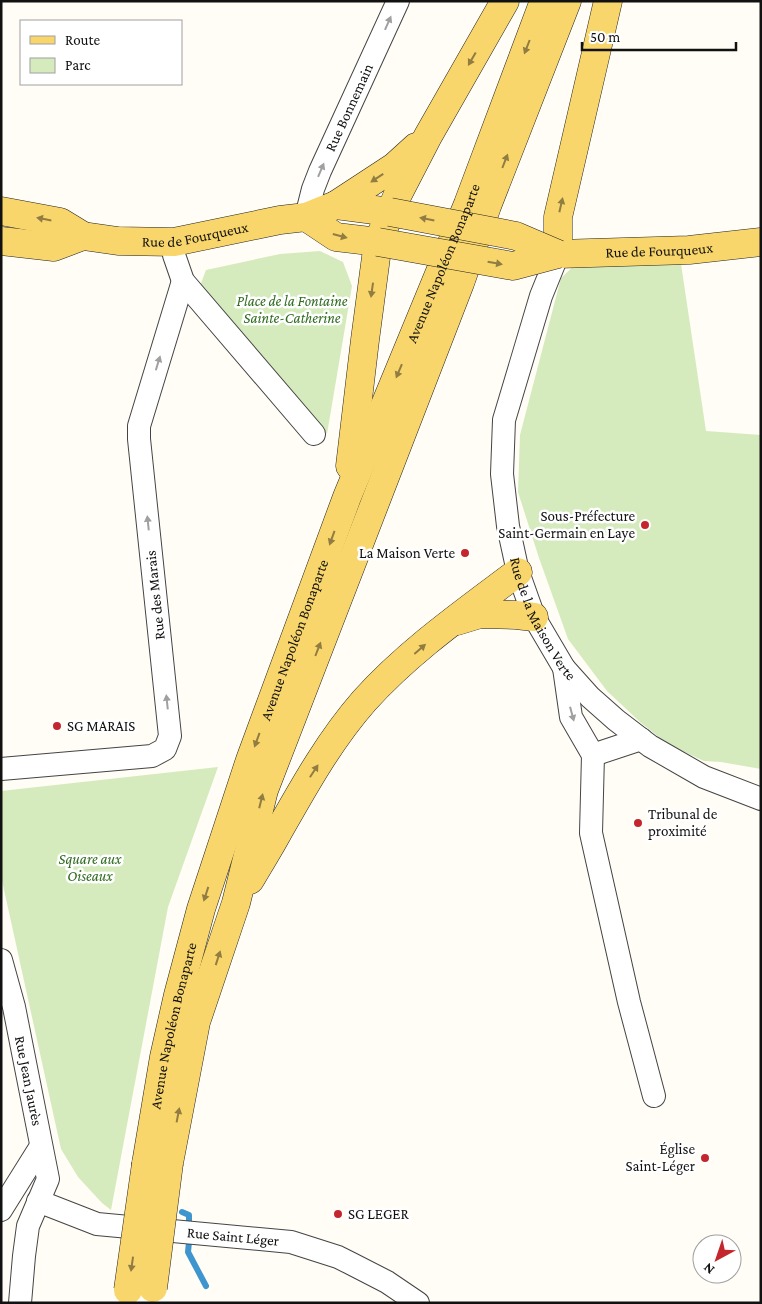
<svg xmlns="http://www.w3.org/2000/svg" width="762" height="1304" font-family="'Crimson Pro',serif">
	<style>
		.green { fill: #d5ebbd }
		.lines { fill: none; stroke-linecap: round; stroke-linejoin: round }
		.stream { stroke: #3f96cf; stroke-width: 6 }
		.minor-casing { stroke: #444; stroke-width: 24 }
		.major-casing { stroke: #222; stroke-width: 29 }
		.minor { stroke: #fff; stroke-width: 22 }
		.major { stroke: #f9d66b; stroke-width: 28 }
		.major-bridge-casing { stroke: #222; stroke-width: 29; stroke-linecap: butt }
		.major-bridge { stroke: #f9d66b; stroke-width: 28 }
		.oneway { fill: #a0a0a0 }
		.oneway2 { fill: #917d42 }
		.poi-dot { fill: #c4262e; stroke: #fff; stroke-width: 2 }
		.labels { text-anchor: middle; stroke-width: 5; stroke-linejoin: round; paint-order: stroke }
		.street-label { font-size: 15px; fill: #111; stroke: #fff }
		.park-label { font-size: 15px; font-style: italic; fill: #2f6b1f; stroke: #fff }
		.poi-label { font-size: 15px; fill: #111; stroke: #fff; text-anchor: end }
	</style>
	<rect width="100%" height="100%" fill="#fffdf5"/>
	<!-- green -->
	<path class="green" d="M 320,251 L 343,262 L 352,286 L 327,434 L 200,286 L 206,270 L 280,254 Z
		M 578,262 L 681,264 L 706,431 L 761,435 L 761,769 L 721,762 L 704,761 L 678,749 L 660,738 L 640,722 L 607,691 L 568,639 L 539,558 L 518,492 L 520,435 L 561,278 Z
		M 218,767 L 168,907 L 111,1210 L 102,1203 L 78,1177 L 61,1149 L 1,876 L 1,791 Z"/>
	<g class="lines">
		<!-- stream -->
		<path class="stream" d="M 182,1212 L 189,1215 L 189,1223
			M 189,1242 L 188,1252 L 206,1286"/>
		<defs>
			<g id="minor">
				<path id="s1" d="M 306,217 L 313,189 L 320,171 L 398,1"/>
				<path d="M 174,242 L 174,255 L 183,281 L 314,434"/>
				<path id="s2" d="M 558,254 L 541,296 L 504,420 L 502,474 L 508,526 L 518,572 L 534,617 L 564,668 L 590,697 L 616,720 L 650,746 L 704,777 L 761,799"/>
				<path d="M 564,668 L 571,717 L 593,755 L 591,833 L 629,1002 L 654,1096"/>
				<path d="M 593,755 L 641,739"/>
				<path d="M 1,769 L 152,756 L 165,749 L 170,736 L 139,439 L 139,426 L 183,281"/>
				<path id="s3" d="M 1,960 L 14,1007 L 48,1179 L 28,1226 L 24,1256 L 20,1303"/>
				<path id="s4" d="M 38,1201 L 97,1224 L 291,1242 L 338,1257 L 350,1263 L 387,1282 L 418,1303"/>
				<path d="M 1,1210 L 41,1146"/>
			</g>
			<g id="major">
				<path id="s5" d="M 608,1 L 558,217 L 558,254 L 689,250 L 761,242"/>
				<path d="M 336,205 L 394,167 L 416,147"/>
				<path id="s6" d="M 1,211 L 60,222 L 83,236 L 118,241 L 174,242 L 280,220 L 306,217 L 336,205 L 390,212"/>
				<path d="M 306,217 L 336,237 L 378,242"/>
				<path d="M 1,241 L 54,247 L 83,236"/>
				<path d="M 350,466 L 365,340 L 378,242 L 398,194 L 428,136 L 505,1"/>
				<path d="M 457,621 L 480,614 L 516,615 L 534,617"/>
				<path d="M 250,880 C 259,864 269,849 277,834 C 303,788 329,741 364,701 C 409,651 465,612 518,572"/>
				<path d="M 169,1163 L 196,1022 L 236,903 L 264,790 L 460,283 L 487,206 L 567,1"/>
				<path id="s7" d="M 146,1164 L 164,1057 L 178,995 L 201,909 L 250,760 L 347,497 L 468,204 L 544,1"/>
			</g>
		</defs>
		<!-- minor casing -->
		<use href="#minor" class="minor-casing"/>
		<!-- major casing -->
		<use href="#major" class="major-casing"/>
		<!-- minor -->
		<use href="#minor" class="minor"/>
		<!-- major -->
		<use href="#major" class="major"/>
		<defs>
			<path id="major-bridge" d="M 390,212 L 516,236 L 558,254
				M 378,242 L 513,266 L 558,254
				M 153,1288 L 169,1163
				M 128,1290 L 146,1164"/>
		</defs>
		<!-- major-bridge casing -->
		<use href="#major-bridge" class="major-bridge-casing"/>
		<!-- major-bridge -->
		<use href="#major-bridge" class="major-bridge"/>
	</g>
	<!-- one-way arrows -->
	<defs><path id="oneway-solid" d="M-6-.8H1V-3.2L6.5 0L1 3.2V.8H-6Z" transform="scale(1.25)"/></defs>
	<g class="oneway">
		<use href="#oneway-solid" transform="translate(388 23) rotate(-66)"/>
		<use href="#oneway-solid" transform="translate(321 170) rotate(-67)"/>
		<use href="#oneway-solid" transform="translate(158 363) rotate(-73)"/>
		<use href="#oneway-solid" transform="translate(148 523) rotate(-96)"/>
		<use href="#oneway-solid" transform="translate(167 702) rotate(-96)"/>
		<use href="#oneway-solid" transform="translate(572 714) rotate(75)"/>
	</g>
	<g class="oneway2">
		<use href="#oneway-solid" transform="translate(527 47) rotate(111)"/>
		<use href="#oneway-solid" transform="translate(472 59) rotate(120)"/>
		<use href="#oneway-solid" transform="translate(505 161) rotate(-69)"/>
		<use href="#oneway-solid" transform="translate(377 178) rotate(147)"/>
		<use href="#oneway-solid" transform="translate(561 205) rotate(-77)"/>
		<use href="#oneway-solid" transform="translate(44 219) rotate(-169)"/>
		<use href="#oneway-solid" transform="translate(427 219) rotate(-169)"/>
		<use href="#oneway-solid" transform="translate(340 236) rotate(15)"/>
		<use href="#oneway-solid" transform="translate(495 263) rotate(10)"/>
		<use href="#oneway-solid" transform="translate(372 290) rotate(98)"/>
		<use href="#oneway-solid" transform="translate(399 371) rotate(113)"/>
		<use href="#oneway-solid" transform="translate(332 538) rotate(110)"/>
		<use href="#oneway-solid" transform="translate(318 649) rotate(-69)"/>
		<use href="#oneway-solid" transform="translate(420 649) rotate(-41)"/>
		<use href="#oneway-solid" transform="translate(257 740) rotate(110)"/>
		<use href="#oneway-solid" transform="translate(314 771) rotate(-57)"/>
		<use href="#oneway-solid" transform="translate(261 801) rotate(-76)"/>
		<use href="#oneway-solid" transform="translate(206 894) rotate(108)"/>
		<use href="#oneway-solid" transform="translate(218 958) rotate(-72)"/>
		<use href="#oneway-solid" transform="translate(178 1115) rotate(-79)"/>
		<use href="#oneway-solid" transform="translate(132 1264) rotate(98)"/>
	</g>
	<!-- markers -->
	<g class="poi-dot">
		<circle cx="645" cy="525" r="5"/>
		<circle cx="465" cy="553" r="5"/>
		<circle cx="57" cy="726" r="5"/>
		<circle cx="638" cy="823" r="5"/>
		<circle cx="705" cy="1158" r="5"/>
		<circle cx="338" cy="1214" r="5"/>
	</g>
	<g class="labels">
		<!-- street labels -->
		<g class="street-label">
			<text dy="5" stroke="none"><textPath href="#s1" startOffset="118">Rue Bonnemain</textPath></text>
			<text dy="5" stroke="none"><textPath href="#s6" startOffset="200">Rue de Fourqueux</textPath></text>
			<text dy="5" stroke="none"><textPath href="#s5" startOffset="360">Rue de Fourqueux</textPath></text>
			<text dy="5" stroke="none"><textPath href="#s7" startOffset="951">Avenue Napoléon Bonaparte</textPath></text>
			<text transform="translate(155 595) rotate(-96)" y="5">Rue des Marais</text>
			<text dy="5" stroke="none"><textPath href="#s2" startOffset="381">Rue de la Maison Verte</textPath></text>
			<text dy="5" stroke="none"><textPath href="#s7" startOffset="546">Avenue Napoléon Bonaparte</textPath></text>
			<text dy="5" stroke="none"><textPath href="#s7" startOffset="141">Avenue Napoléon Bonaparte</textPath></text>
			<text dy="5" stroke="none"><textPath href="#s3" startOffset="124">Rue Jean Jaurès</textPath></text>
			<text dy="5" stroke="none"><textPath href="#s4" startOffset="200">Rue Saint Léger</textPath></text>
		</g>
		<!-- park labels -->
		<g class="park-label">
			<text x="292" y="306">Place de la Fontaine<tspan x="292" dy="17">Sainte-Catherine</tspan></text>
			<text x="90" y="864">Square aux<tspan x="90" dy="17">Oiseaux</tspan></text>
		</g>
		<!-- poi labels -->
		<g class="poi-label">
			<text x="635" y="521">Sous-Préfecture<tspan x="635" dy="17">Saint-Germain en Laye</tspan></text>
			<text x="455" y="558">La Maison Verte</text>
			<text x="67" y="731" text-anchor="start">SG MARAIS</text>
			<text x="648" y="819" text-anchor="start">Tribunal de<tspan x="648" dy="17">proximité</tspan></text>
			<text x="695" y="1154">Église<tspan x="695" dy="17">Saint-Léger</tspan></text>
			<text x="348" y="1219" text-anchor="start">SG LEGER</text>
		</g>
	</g>
	<!-- border -->
	<rect width="762" height="1304" fill="none" stroke="#111111" stroke-width="5"/>
	<!-- legend -->
	<rect x="20" y="20" width="162" height="65" fill="#ffffff" stroke="#a0a0a0"/>
	<rect x="30" y="36" width="25" height="8" fill="#f9d66b" stroke="#a0a0a0"/>
	<text x="65" y="45" font-size="15" fill="#111111">Route</text>
	<rect x="30" y="58" width="25" height="15" fill="#d5ebbd" stroke="#a0a0a0"/>
	<text x="65" y="70" font-size="15" fill="#111111">Parc</text>
	<!-- north arrow -->
	<g transform="translate(717 1259) rotate(220)"><circle r="24" fill="#ffffff" stroke="#a0a0a0"/>
	<path d="M0-4L9 19L0 12L-9 19Z" fill="#c4262e"/>
	<text y="-8" font-size="14" font-weight="bold" text-anchor="middle" fill="#111111">N</text>
	</g>
	<!-- scale -->
	<path d="M582 42v8h154v-8" fill="none" stroke="#111111" stroke-width="2.5"/>
	<text x="590" y="42" font-size="15" fill="#111111" stroke="#ffffff" stroke-width="4" paint-order="stroke">50 m</text>
</svg>
